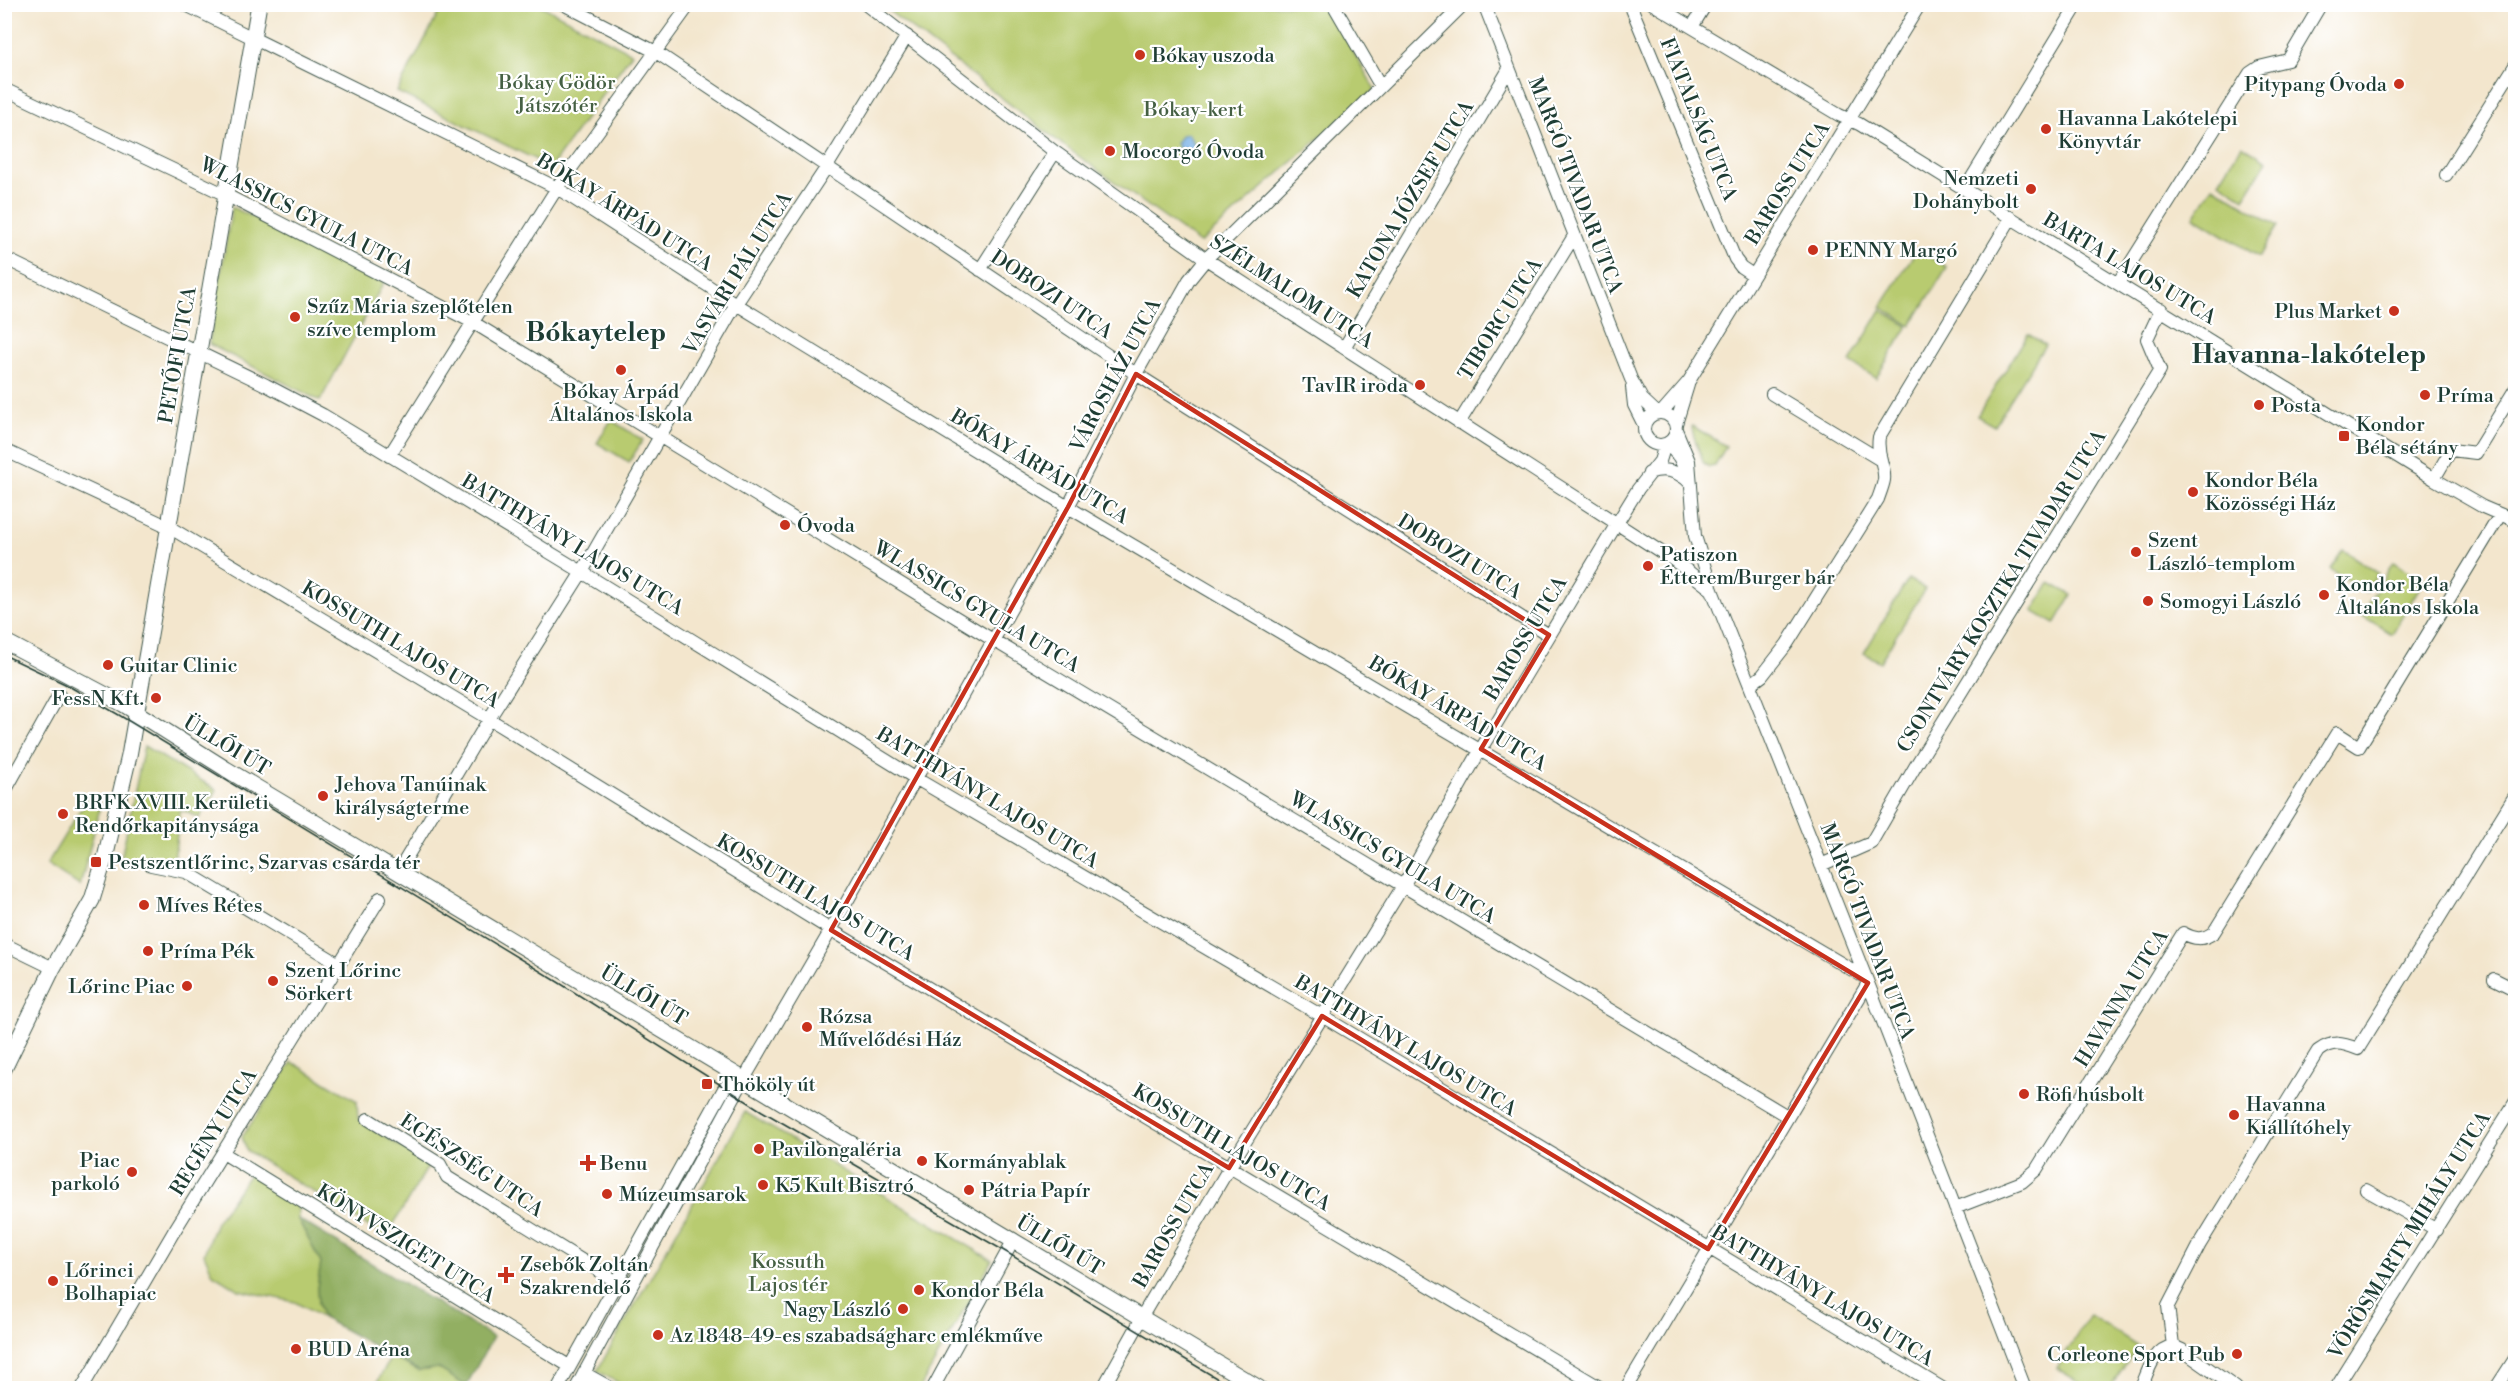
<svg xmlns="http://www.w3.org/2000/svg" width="2520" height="1393" font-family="'Libre Bodoni',serif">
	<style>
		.green { fill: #b8cb6f; stroke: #6c8452; stroke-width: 1.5 }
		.forest { fill: #92af62; stroke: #58764b; stroke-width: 1.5 }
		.water { fill: #75afe6; stroke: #4a768d; stroke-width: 1.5 }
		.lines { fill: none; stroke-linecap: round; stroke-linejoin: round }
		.minor-casing { stroke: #3f564b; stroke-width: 14 }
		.major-casing { stroke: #3f564b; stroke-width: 17 }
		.minor { stroke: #fff; stroke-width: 12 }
		.major { stroke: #fff; stroke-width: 15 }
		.tram { stroke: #1f3d34; stroke-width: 1.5 }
		.marked { fill: none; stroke: #c8321e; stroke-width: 4.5; stroke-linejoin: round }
		.poi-dot { fill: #c8321e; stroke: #fff; stroke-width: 2 }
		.labels { text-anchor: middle; stroke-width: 4.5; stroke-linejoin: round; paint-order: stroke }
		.poi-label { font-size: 20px; fill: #1f3d34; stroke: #fff; text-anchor: start }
		.park-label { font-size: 20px; fill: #456043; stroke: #fff }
		.street-label { font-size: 20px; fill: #1f3d34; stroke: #fff }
		.district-label { font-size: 26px; font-weight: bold; fill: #1f3d34; stroke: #fff }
	</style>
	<rect width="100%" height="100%" fill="#fff"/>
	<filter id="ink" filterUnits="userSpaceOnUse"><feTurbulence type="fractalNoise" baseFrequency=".0167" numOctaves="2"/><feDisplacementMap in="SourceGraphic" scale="12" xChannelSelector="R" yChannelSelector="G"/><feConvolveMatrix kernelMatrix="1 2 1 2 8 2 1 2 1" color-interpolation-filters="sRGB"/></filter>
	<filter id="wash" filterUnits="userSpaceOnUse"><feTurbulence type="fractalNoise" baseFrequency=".008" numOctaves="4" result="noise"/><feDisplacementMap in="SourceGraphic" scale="24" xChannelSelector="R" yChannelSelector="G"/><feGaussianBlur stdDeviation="1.35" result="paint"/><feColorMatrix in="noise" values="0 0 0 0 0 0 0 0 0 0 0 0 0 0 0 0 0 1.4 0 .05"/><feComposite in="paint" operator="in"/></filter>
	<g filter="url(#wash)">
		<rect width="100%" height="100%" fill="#f3e6cd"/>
		<!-- green -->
		<path class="green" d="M 443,5 L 540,5 L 632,53 L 551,167 L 397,92 Z
			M 881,5 L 1326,5 L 1375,89 L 1200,243 L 1063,145 Z
			M 2242,145 L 2267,161 L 2244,198 L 2219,182 Z
			M 2213,186 L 2278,226 L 2259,257 L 2194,217 Z
			M 232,207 L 384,282 L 320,401 L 209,344 Z
			M 1917,249 L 1947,267 L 1911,326 L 1881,307 Z
			M 1881,310 L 1908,326 L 1876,378 L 1850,362 Z
			M 2028,334 L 2045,345 L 1994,426 L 1977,416 Z
			M 611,420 L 643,440 L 629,462 L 597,443 Z
			M 1692,426 L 1726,446 L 1715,466 L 1709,467 L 1703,462 C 1700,451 1691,434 1692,426 Z
			M 2343,550 L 2378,573 L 2366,592 L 2330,569 Z
			M 2393,562 L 2424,580 L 2392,634 L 2361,615 Z
			M 1908,579 L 1925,589 L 1880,662 L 1864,653 Z
			M 2050,583 L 2072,595 L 2055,624 L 2033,611 Z
			M 144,746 L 217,790 L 199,818 L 180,809 L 173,870 L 121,859 Z
			M 88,797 L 101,804 L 80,886 L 47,864 Z
			M 292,1062 L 357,1101 L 358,1119 L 429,1165 L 386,1237 L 247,1151 L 242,1137 Z
			M 745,1112 L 992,1260 L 920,1388 L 628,1388 L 597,1371 Z
			M 252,1171 L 298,1199 L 298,1219 L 321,1263 L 317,1288 L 318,1303 L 323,1318 L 295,1302 L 239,1290 L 213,1274 L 204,1254 L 216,1222 Z
			M 2090,1315 L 2138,1346 L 2110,1388 L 2089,1388 L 2056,1368 Z
			M 391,1357 L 419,1371 L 438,1368 L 471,1388 L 374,1388 Z"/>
		<!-- forest -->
		<path class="forest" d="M 298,1219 L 493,1337 L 466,1386 L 438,1368 L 419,1371 L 323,1318 L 318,1303 L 317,1288 L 321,1263 Z"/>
		<!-- water -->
		<path class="water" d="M 1188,134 L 1198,151 L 1191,157 L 1185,149 L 1179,149 L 1176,143 L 1182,135 Z"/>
	</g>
	<g filter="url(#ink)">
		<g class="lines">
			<defs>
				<path id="minor" d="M 184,4 L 557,188 L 736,304 L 1068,507 L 1866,978
					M 563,4 L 656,52 L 1136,374 L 1549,635
					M 865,4 L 1055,152 L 1206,259 L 1675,561 L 1712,590
					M 1333,4 L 1380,85
					M 1484,4 L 1631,379 L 1642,399 L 1657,413
					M 1632,4 L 1632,9 L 1735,259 L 1741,267 L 1753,275
					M 1653,4 L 1839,115 L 1859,124 L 2434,479 L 2483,507 L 2516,521
					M 1692,27 L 1706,4
					M 4,89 L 226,195 L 474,323 L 993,640 L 1787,1116
					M 2446,175 L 2516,64
					M 1965,189 L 2078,4
					M 4,258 L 266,385 L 323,415 L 582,572 L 915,778 L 1322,1016 L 1942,1388
					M 980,270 L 1055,152
					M 2118,283 L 2250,73 L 2259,67 L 2288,60 L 2321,4
					M 1344,348 L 1509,69
					M 1632,387 L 1634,405 L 1644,425
					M 1772,394 L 1879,459
					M1644 429a16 16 0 1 1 32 0a16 16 0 1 1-32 0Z
					M 1661,413 L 1689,381 L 1920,4
					M 1459,423 L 1574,236
					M 1676,424 L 1688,385
					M 1677,432 L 1689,461 L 1695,536 L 1712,590 L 1866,978 L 2025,1388
					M 1668,444 L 1679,457 L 1688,476
					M 4,450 L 169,527 L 489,719 L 831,930 L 1601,1388
					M 389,456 L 557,188 L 690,4
					M 1649,473 C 1665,467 1679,471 1691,484
					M 2434,479 L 2451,450 L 2476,453 L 2516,388
					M 1751,684 L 1762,676 L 1787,644 L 1878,499 C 1880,493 1883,486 1884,480 C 1886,465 1876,458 1879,437 L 2011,218
					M 4,793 L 59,695
					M 151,865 L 186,872 L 339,964
					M 1821,865 L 1871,843 L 1915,767 L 2160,370 L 2147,339 L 2161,309
					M 398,872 L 489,719 L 582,572 L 736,304 L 826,168 L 907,36
					M 4,944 L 53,968
					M 2494,979 L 2516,990
					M 368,1119 L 440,1164 L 447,1177 L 617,1282
					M 223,1153 L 569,1366
					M 2366,1190 L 2437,1230
					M 1955,1208 L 2022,1182 L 2036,1170 L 2183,933 C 2194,939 2203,941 2214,932 L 2337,733 L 2359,747 L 2500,515
					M 1141,1318 L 1229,1168 L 1403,886 L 1481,749 L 1616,525 L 1638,489 L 1660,461 L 1665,445
					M 2173,1346 L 2168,1306 L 2200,1244 L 2318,1051 C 2333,1040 2342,1043 2358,1049 L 2516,794
					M 2173,1346 L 2182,1350 L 2236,1388
					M 584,1373 L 611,1388
					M 82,1388 L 173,1233 L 380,898
					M 558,1388 L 725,1087 L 744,1079
					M 576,1388 L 744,1079 L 831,930 L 1068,507 L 1136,374 L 1189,280 L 1206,259 L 1464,4
					M 933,1388 L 1013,1241
					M 1103,1388 L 1142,1318
					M 1626,1388 L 1868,983
					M 2141,1388 C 2148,1372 2153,1349 2173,1346
					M 2336,1388 L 2516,1101
					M 2496,1388 L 2516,1357"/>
				<path id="major" d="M 4,641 L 123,704 L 226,769 L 1259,1388
					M 4,1069 L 53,968 L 92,900 L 106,854 L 129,756 L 259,4"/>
			</defs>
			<!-- minor casing -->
			<use href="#minor" class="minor-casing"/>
			<!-- major casing -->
			<use href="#major" class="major-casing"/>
			<!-- minor -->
			<use href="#minor" class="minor"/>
			<!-- major -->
			<use href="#major" class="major"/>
			<!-- tram -->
			<path class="tram" d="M 4,655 L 65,684 L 119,715 L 558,982 L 762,1111 L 1006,1252 L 1233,1388"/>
		</g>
	</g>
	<!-- marked area -->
	<path class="marked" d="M 1136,374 L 1549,635 L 1481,749 L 1868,983 L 1708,1249 L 1322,1016 L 1229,1168 L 831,930 L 1068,507 Z"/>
	<!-- markers -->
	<g class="poi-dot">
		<circle cx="1140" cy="55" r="6"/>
		<circle cx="2399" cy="84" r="6"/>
		<circle cx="2046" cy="129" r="6"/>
		<circle cx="1110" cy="151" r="6"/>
		<circle cx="2031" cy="189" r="6"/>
		<circle cx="1813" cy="250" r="6"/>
		<circle cx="2394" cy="311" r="6"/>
		<circle cx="295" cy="317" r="6"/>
		<circle cx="621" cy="370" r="6"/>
		<circle cx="1420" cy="385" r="6"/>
		<circle cx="2425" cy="395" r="6"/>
		<circle cx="2259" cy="405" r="6"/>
		<rect x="2338" y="430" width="12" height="12" rx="3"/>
		<circle cx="2193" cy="492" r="6"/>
		<circle cx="785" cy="525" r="6"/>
		<circle cx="2136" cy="552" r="6"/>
		<circle cx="1648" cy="566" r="6"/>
		<circle cx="2324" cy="595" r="6"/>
		<circle cx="2148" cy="601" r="6"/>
		<circle cx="108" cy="665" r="6"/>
		<circle cx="156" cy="698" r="6"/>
		<circle cx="323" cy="796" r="6"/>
		<circle cx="63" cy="814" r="6"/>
		<rect x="90" y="856" width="12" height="12" rx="3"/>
		<circle cx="144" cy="905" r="6"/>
		<circle cx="148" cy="951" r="6"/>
		<circle cx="273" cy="981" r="6"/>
		<circle cx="187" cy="986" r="6"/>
		<circle cx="807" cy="1027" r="6"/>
		<rect x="701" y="1078" width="12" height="12" rx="3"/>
		<circle cx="2024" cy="1094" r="6"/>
		<circle cx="2234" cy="1115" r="6"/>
		<circle cx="759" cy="1149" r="6"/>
		<circle cx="922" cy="1161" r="6"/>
		<path d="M585 1154h6v6h6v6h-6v6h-6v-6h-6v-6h6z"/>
		<circle cx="132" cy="1172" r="6"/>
		<circle cx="763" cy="1185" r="6"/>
		<circle cx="969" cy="1190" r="6"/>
		<circle cx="607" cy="1194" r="6"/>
		<path d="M503 1266h6v6h6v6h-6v6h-6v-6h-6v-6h6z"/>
		<circle cx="53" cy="1281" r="6"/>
		<circle cx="919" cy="1290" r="6"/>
		<circle cx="903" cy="1309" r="6"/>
		<circle cx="658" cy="1335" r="6"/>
		<circle cx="296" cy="1349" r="6"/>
		<circle cx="2237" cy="1354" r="6"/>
	</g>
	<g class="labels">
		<!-- poi labels -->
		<g class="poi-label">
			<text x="1152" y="62">Bókay uszoda</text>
			<text x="2387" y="91" text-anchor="end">Pitypang Óvoda</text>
			<text x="2058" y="125">Havanna Lakótelepi<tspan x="2058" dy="23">Könyvtár</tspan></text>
			<text x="1122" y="158">Mocorgó Óvoda</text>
			<text x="2019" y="185" text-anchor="end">Nemzeti<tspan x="2019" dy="23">Dohánybolt</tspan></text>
			<text x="1825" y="257">PENNY Margó</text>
			<text x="307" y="313">Szűz Mária szeplőtelen<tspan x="307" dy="23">szíve templom</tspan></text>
			<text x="2382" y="318" text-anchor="end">Plus Market</text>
			<text x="1408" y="392" text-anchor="end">TavIR iroda</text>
			<text x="621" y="398" text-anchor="middle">Bókay Árpád<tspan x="621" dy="23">Általános Iskola</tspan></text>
			<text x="2437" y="402">Príma</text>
			<text x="2271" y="412">Posta</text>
			<text x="2356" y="431">Kondor<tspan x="2356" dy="23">Béla sétány</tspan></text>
			<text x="2205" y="487">Kondor Béla<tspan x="2205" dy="23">Közösségi Ház</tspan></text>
			<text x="797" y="532">Óvoda</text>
			<text x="2148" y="547">Szent<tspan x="2148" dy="23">László-templom</tspan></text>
			<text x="1660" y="561">Patiszon<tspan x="1660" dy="23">Étterem/Burger bár</tspan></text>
			<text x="2336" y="591">Kondor Béla<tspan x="2336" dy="23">Általános Iskola</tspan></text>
			<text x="2160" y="608">Somogyi László</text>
			<text x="120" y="672">Guitar Clinic</text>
			<text x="144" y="705" text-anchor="end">FessN Kft.</text>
			<text x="335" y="791">Jehova Tanúinak<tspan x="335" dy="23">királyságterme</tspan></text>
			<text x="75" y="809">BRFK XVIII. Kerületi<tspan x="75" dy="23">Rendőrkapitánysága</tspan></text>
			<text x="108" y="869">Pestszentlőrinc, Szarvas csárda tér</text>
			<text x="156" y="912">Míves Rétes</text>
			<text x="160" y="958">Príma Pék</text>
			<text x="285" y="977">Szent Lőrinc<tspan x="285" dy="23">Sörkert</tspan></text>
			<text x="175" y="993" text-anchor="end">Lőrinc Piac</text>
			<text x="819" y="1023">Rózsa<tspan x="819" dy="23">Művelődési Ház</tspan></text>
			<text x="719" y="1091">Thököly út</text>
			<text x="2036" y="1101">Röfi húsbolt</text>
			<text x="2246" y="1111">Havanna<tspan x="2246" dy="23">Kiállítóhely</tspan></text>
			<text x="771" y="1156">Pavilongaléria</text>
			<text x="120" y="1167" text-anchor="end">Piac<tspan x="120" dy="23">parkoló</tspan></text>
			<text x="934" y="1168">Kormányablak</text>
			<text x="600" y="1170">Benu</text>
			<text x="775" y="1192">K5 Kult Bisztró</text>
			<text x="981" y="1197">Pátria Papír</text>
			<text x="619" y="1201">Múzeumsarok</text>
			<text x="520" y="1271">Zsebők Zoltán<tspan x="520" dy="23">Szakrendelő</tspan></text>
			<text x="65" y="1277">Lőrinci<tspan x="65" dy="23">Bolhapiac</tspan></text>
			<text x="931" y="1297">Kondor Béla</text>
			<text x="891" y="1316" text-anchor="end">Nagy László</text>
			<text x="670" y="1342">Az 1848-49-es szabadságharc emlékműve</text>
			<text x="308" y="1356">BUD Aréna</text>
			<text x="2225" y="1361" text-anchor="end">Corleone Sport Pub</text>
		</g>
		<!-- park labels -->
		<g class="park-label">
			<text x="557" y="89">Bókay Gödör<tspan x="557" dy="23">Játszótér</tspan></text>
			<text x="1194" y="116">Bókay-kert</text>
			<text x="788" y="1268">Kossuth<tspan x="788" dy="23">Lajos tér</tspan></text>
		</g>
		<!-- street labels -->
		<g class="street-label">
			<text transform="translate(1699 119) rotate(68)" y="7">FIATALSÁG UTCA</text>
			<text transform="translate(1787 183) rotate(-58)" y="7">BAROSS UTCA</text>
			<text transform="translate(1576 185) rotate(69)" y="7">MARGÓ TIVADAR UTCA</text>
			<text transform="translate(1410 199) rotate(-59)" y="7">KATONA JÓZSEF UTCA</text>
			<text transform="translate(625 212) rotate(32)" y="7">BÓKAY ÁRPÁD UTCA</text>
			<text transform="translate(307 216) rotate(27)" y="7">WLASSICS GYULA UTCA</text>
			<text transform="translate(2130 268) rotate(31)" y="7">BARTA LAJOS UTCA</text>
			<text transform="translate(737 273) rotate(-58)" y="7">VASVÁRI PÁL UTCA</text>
			<text transform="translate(1292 291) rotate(33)" y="7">SZÉLMALOM UTCA</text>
			<text transform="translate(1052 294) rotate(34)" y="7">DOBOZI UTCA</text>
			<text transform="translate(1500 319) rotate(-58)" y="7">TIBORC UTCA</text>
			<text transform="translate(177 355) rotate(-80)" y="7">PETŐFI UTCA</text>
			<text transform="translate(1115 375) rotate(-62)" y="7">VÁROSHÁZ UTCA</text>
			<text transform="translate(1040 466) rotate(31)" y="7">BÓKAY ÁRPÁD UTCA</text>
			<text transform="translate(573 544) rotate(31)" y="7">BATTHYÁNY LAJOS UTCA</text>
			<text transform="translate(1460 556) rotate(32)" y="7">DOBOZI UTCA</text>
			<text transform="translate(2001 591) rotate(-58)" y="7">CSONTVÁRY KOSZTKA TIVADAR UTCA</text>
			<text transform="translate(977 606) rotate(31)" y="7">WLASSICS GYULA UTCA</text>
			<text transform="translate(1525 638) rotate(-59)" y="7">BAROSS UTCA</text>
			<text transform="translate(401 644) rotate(31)" y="7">KOSSUTH LAJOS UTCA</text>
			<text transform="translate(1458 713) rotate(31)" y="7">BÓKAY ÁRPÁD UTCA</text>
			<text transform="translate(227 745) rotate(31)" y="7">ÜLLŐI ÚT</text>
			<text transform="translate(988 797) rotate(31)" y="7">BATTHYÁNY LAJOS UTCA</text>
			<text transform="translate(1393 857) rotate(31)" y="7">WLASSICS GYULA UTCA</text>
			<text transform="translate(816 897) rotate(31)" y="7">KOSSUTH LAJOS UTCA</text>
			<text transform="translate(1868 931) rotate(69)" y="7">MARGÓ TIVADAR UTCA</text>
			<text transform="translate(644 995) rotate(31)" y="7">ÜLLŐI ÚT</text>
			<text transform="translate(2121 998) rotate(-58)" y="7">HAVANNA UTCA</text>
			<text transform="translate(1406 1045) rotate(31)" y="7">BATTHYÁNY LAJOS UTCA</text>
			<text transform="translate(213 1132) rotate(-58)" y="7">REGÉNY UTCA</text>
			<text transform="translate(1232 1147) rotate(31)" y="7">KOSSUTH LAJOS UTCA</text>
			<text transform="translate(472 1165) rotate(34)" y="7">EGÉSZSÉG UTCA</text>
			<text transform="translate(1173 1225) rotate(-60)" y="7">BAROSS UTCA</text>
			<text transform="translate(2409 1235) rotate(-58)" y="7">VÖRÖSMARTY MIHÁLY UTCA</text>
			<text transform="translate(406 1243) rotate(32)" y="7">KÖNYVSZIGET UTCA</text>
			<text transform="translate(1060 1245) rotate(31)" y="7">ÜLLŐI ÚT</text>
			<text transform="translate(1823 1295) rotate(31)" y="7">BATTHYÁNY LAJOS UTCA</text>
		</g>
		<!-- district labels -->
		<g class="district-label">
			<text x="596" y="341">Bókaytelep</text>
			<text x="2309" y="363">Havanna-lakótelep</text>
		</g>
	</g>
	<!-- margin -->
	<rect width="2520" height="1393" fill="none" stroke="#fff" stroke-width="24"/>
</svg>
